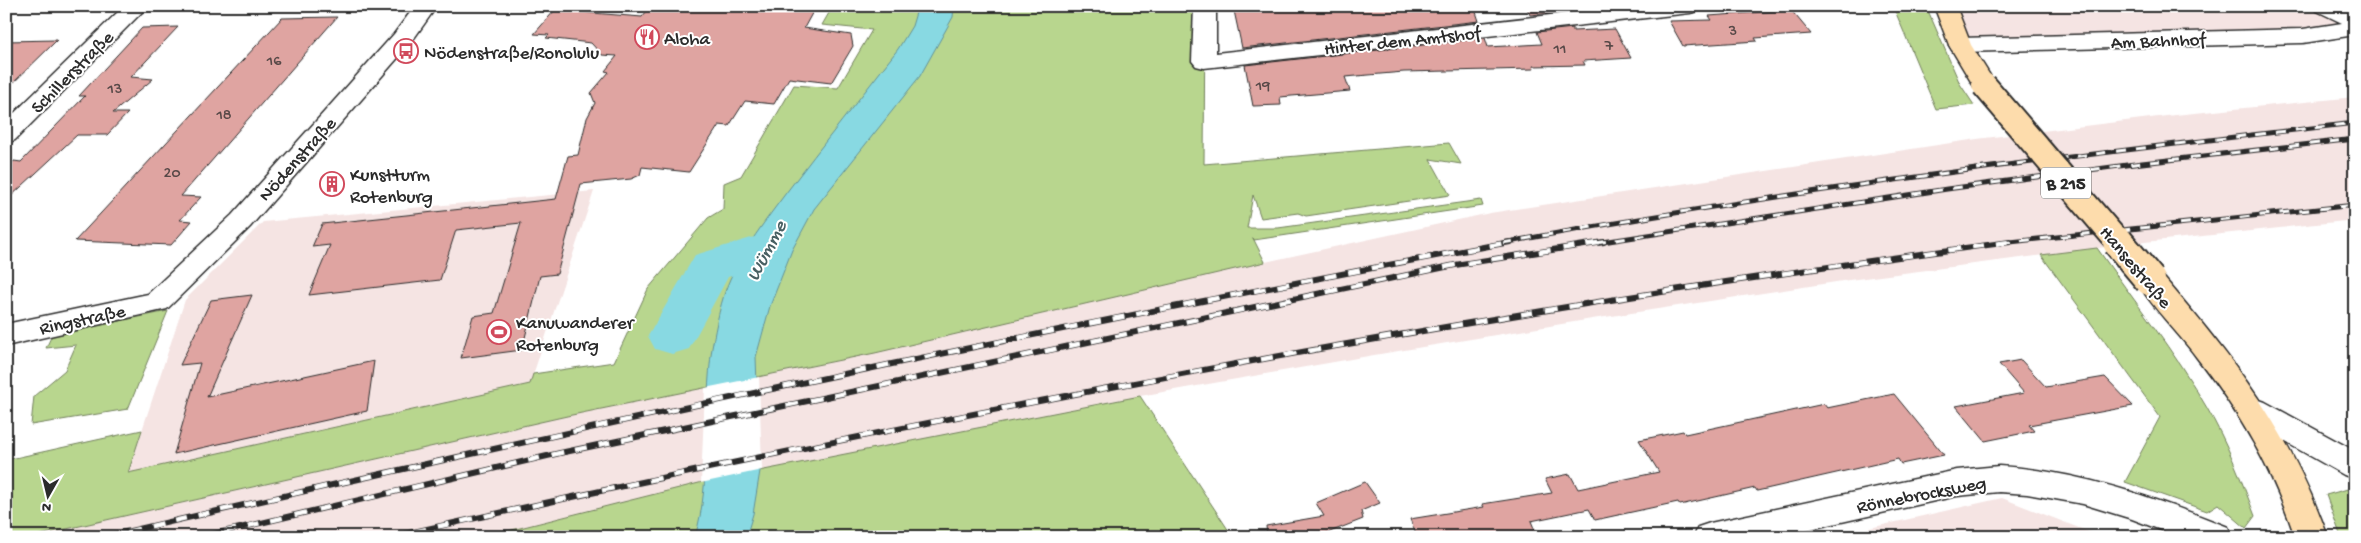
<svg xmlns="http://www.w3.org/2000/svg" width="2361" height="543" font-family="'Gochi Hand',sans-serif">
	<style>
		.built { fill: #f5e4e3 }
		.green { fill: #b8d68e; stroke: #72805c }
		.water { fill: #88d9e2; stroke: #639399 }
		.pier { fill: #fff }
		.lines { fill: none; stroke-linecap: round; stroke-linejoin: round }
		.river { fill: #88d9e2; fill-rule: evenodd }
		.building { fill: #dfa4a1; stroke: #2b2b2b }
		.minor-casing { stroke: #2b2b2b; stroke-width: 3 }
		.major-casing { stroke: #2b2b2b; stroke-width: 3 }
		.minor { fill: #fff; fill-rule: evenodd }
		.major { fill: #fddcac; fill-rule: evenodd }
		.rail-far1-casing { stroke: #2b2b2b; stroke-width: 5 }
		.rail-casing { stroke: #2b2b2b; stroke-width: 6 }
		.rail-far1 { stroke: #fff; stroke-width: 3; stroke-dasharray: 10; stroke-linecap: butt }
		.rail { stroke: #fff; stroke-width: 4.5; stroke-dasharray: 12; stroke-linecap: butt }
		.major-bridge-far1-casing { stroke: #2b2b2b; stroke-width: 28; stroke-linecap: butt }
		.major-bridge-casing { stroke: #2b2b2b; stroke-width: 34; stroke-linecap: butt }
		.major-bridge-far1 { stroke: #fddcac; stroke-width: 24 }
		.major-bridge { stroke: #fddcac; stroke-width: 30 }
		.labels { text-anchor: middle; stroke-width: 4; stroke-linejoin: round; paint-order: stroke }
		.number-label { font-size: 16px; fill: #584948 }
		.shield { fill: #fff; stroke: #6b6b6b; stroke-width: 1 }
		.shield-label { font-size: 18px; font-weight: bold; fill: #2b2b2b }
		.poi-label { font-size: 19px; fill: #2b2b2b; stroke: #fff; text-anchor: start }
		.street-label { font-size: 19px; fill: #2b2b2b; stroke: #fff }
		.water-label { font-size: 20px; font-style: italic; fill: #475f62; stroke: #fff }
	</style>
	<rect width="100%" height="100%" fill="#fff"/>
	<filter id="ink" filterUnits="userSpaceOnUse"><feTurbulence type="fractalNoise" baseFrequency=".02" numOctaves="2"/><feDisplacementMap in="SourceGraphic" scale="10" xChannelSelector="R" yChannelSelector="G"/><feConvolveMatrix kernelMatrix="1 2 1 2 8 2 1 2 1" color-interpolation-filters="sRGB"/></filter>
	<g filter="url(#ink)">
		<!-- built -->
		<path class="built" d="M 1945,6 L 2325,6 L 2355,28 L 1960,45 Z
			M 2355,97 L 2355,220 L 2145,242 L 1849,280 L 1592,319 L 1374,355 L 1140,396 L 703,482 L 484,537 L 31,537 L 567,416 L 875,353 L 1265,262 L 1490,213 L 1977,139 L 2175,115 Z
			M 594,191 L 530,384 L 128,473 L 185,300 L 263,222 Z
			M 2002,498 L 2102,537 L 1830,537 Z"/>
		<!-- green -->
		<path class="green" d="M 833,6 L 1205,6 L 1204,164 L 1449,143 L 1461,164 L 1430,159 L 1450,195 L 1306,216 L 1298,213 L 1261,218 L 1253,195 L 1247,228 L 1278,228 L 1481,200 L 1483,206 L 1254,240 L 1253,238 L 1265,262 L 875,353 L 567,416 L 31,537 L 6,537 L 6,460 L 142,430 L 128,473 L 530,384 L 533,374 L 614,362 L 648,289 L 708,218 L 723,209 L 724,183 L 741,176 L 794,85 L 838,88 L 872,30 L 822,25 Z
			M 1893,6 L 1926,6 L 1960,84 L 1974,105 L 1936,109 Z
			M 2097,248 C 2134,301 2175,352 2207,408 C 2227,442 2241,479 2255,516 L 2246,528 L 2218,504 L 2207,511 L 2125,482 L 2160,417 L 2041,255 Z
			M 168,311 L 128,409 L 31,425 L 34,396 L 65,370 L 76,345 L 46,348 L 52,335 Z
			M 1140,396 L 1233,537 L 484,537 L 703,482 Z
			M 2355,487 L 2355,537 L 2341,537 L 2326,495 Z"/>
		<!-- water -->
		<path class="water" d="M 918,6 L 954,6 L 953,17 L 920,76 L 814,209 L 792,250 L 770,306 L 756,357 L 760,471 L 753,514 L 746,537 L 695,537 C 712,480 703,409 712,348 C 716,326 721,299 730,279 C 744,248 766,220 786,193 C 823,144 861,97 898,49 L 912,26 Z"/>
		<!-- pier -->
		<path class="pier" d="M 759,377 L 762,470 L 701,483 L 705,388 Z"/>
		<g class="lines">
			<!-- river -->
			<path class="river" d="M 761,235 L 777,240 L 784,251 L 777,262 L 728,277 L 689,349 L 672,354 L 655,349 L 648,336 L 695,255 Z"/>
		</g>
		<!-- building -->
		<path class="building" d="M 651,6 L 743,6 L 768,9 L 770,6 L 816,6 L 804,28 L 851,35 L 853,46 L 831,83 L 789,78 L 774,104 L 745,101 L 729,126 L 719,125 L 689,172 L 642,167 L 640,175 L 631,179 L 581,184 L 557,274 L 540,276 L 522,350 L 461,358 L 473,316 L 494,313 L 521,223 L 456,230 L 440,280 L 309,295 L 330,245 L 312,247 L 322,224 L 556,199 L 568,156 L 578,155 L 587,118 L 595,103 L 591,93 L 609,72 L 605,71 L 617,56 L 602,55 L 591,43 L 546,38 L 549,35 L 534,34 L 555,10 L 642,17 Z
			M 1233,6 L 1262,6 L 1263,9 L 1313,6 L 1474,6 L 1479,21 L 1242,48 Z
			M 1526,6 L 1573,6 L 1573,11 L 1530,15 Z
			M 1791,10 L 1811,34 L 1755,38 L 1757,41 L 1683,46 L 1669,21 L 1712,20 L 1709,16 Z
			M 337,17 L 181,196 L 201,197 L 180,220 L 192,221 L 171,245 L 75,241 L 282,18 Z
			M 178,27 L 131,77 L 153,79 L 113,113 L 128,113 L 107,135 L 77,135 L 8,199 L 6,196 L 6,168 L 14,161 L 21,162 L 85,96 L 79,96 L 142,28 Z
			M 1573,28 L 1573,31 L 1615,29 L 1631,58 L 1583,61 L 1585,65 L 1533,66 L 1534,69 L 1404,72 L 1345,77 L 1350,91 L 1280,97 L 1281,105 L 1253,106 L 1245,65 L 1485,38 L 1488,47 L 1542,44 L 1537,32 Z
			M 57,40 L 6,90 L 6,41 Z
			M 252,295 L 207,397 L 374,361 L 367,411 L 174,454 L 200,363 L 180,365 L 211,300 Z
			M 2021,360 L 2046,387 L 2105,377 L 2133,406 L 2029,425 L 2034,431 L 1985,441 L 1956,406 L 2024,393 L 1999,364 Z
			M 1894,394 L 1944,455 L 1901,464 L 1898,459 L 1757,491 L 1755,488 L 1680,505 L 1678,502 L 1595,520 L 1589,509 L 1531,521 L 1536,533 L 1515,537 L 1417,537 L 1410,519 L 1484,507 L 1482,504 L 1552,493 L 1545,479 L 1570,474 L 1578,489 L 1659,472 L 1639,440 L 1683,431 L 1685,434 L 1824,404 L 1827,408 Z
			M 1365,482 L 1380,503 L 1361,511 L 1363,519 L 1317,537 L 1267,537 L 1266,526 L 1324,516 L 1316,503 Z"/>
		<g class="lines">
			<defs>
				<path id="minor" d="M 124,6 L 148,6 L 15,140 L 6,143 L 6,121 Z
					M 415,6 L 437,6 L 410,44 L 250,227 L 167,309 L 6,346 L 6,324 L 148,294 L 232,215 L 394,34 Z
					M 1194,6 L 1216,6 L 1216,53 L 1630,6 L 1701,6 L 1698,11 L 1690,13 L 1204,68 L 1196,66 L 1192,61 Z
					M 2314,6 L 2343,6 L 2355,12 L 2355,35 L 2303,43 L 1960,52 L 1952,50 L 1949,45 L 1952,40 L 1960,38 L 2303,29 L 2342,23 L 2317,11 Z
					M 2254,398 L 2265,402 L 2355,451 L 2355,479 L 2344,475 L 2243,418 L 2239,410 L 2243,402 Z
					M 1999,466 C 2079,471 2153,497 2228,527 L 2232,537 L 2179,537 L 2132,519 L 2083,504 L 2027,494 L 1999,492 L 1957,496 L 1775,537 L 1694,537 L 1698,527 L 1710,523 L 1957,470 Z"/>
				<path id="major" d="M 1934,6 L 1956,6 L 1971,45 L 1996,85 L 1992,90 L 1984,92 L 1976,90 L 1949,45 Z
					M 2150,270 L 2160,273 C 2234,360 2289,428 2328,537 L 2295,537 C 2272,468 2241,415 2197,358 C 2178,332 2152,308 2136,280 L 2140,273 Z"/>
			</defs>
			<!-- minor casing -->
			<use href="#minor" class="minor-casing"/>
			<!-- major casing -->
			<use href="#major" class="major-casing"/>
			<!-- minor -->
			<use href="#minor" class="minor"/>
			<!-- major -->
			<use href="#major" class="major"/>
			<defs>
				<path id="rail-far1" d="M 1503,243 C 1785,190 2070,156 2355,123
					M 1596,243 L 1947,189 L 2142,163 L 2355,139
					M 2001,243 L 2355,205"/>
				<path id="rail" d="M 104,537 C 571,429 1039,330 1510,242
					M 201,537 L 560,453 L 1455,265 L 1604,242
					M 391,537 C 926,417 1466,313 2010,242"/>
			</defs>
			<!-- rail-far1 casing -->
			<use href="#rail-far1" class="rail-far1-casing"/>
			<!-- rail casing -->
			<use href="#rail" class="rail-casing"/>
			<!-- rail-far1 -->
			<use href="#rail-far1" class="rail-far1"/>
			<!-- rail -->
			<use href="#rail" class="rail"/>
			<defs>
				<path id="major-bridge-far1" d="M 1984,85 L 2119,243"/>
				<path id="major-bridge" d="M 2118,242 L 2150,280"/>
			</defs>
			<!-- major-bridge-far1 casing -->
			<use href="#major-bridge-far1" class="major-bridge-far1-casing"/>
			<!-- major-bridge casing -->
			<use href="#major-bridge" class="major-bridge-casing"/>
			<!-- major-bridge-far1 -->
			<use href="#major-bridge-far1" class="major-bridge-far1"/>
			<!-- major-bridge -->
			<use href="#major-bridge" class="major-bridge"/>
		</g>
	</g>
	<!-- icons -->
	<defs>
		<symbol id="restaurant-ring" viewBox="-11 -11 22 22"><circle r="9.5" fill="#fff" stroke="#d1495b" stroke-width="1.5"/><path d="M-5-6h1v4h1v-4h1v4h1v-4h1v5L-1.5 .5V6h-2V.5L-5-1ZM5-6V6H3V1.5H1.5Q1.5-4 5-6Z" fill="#d1495b"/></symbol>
		<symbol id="bus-ring" viewBox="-11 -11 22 22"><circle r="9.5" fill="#fff" stroke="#d1495b" stroke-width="1.5"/><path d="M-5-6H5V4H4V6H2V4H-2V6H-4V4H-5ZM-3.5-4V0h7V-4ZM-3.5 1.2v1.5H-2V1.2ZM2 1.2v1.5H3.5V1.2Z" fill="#d1495b"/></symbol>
		<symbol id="building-ring" viewBox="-11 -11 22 22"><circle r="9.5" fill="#fff" stroke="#d1495b" stroke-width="1.5"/><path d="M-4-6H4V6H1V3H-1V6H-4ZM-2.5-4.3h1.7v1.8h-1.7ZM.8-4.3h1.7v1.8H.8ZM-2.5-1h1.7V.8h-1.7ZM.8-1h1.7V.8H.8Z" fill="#d1495b"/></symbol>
		<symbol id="stadium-ring" viewBox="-11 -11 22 22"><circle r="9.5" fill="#fff" stroke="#d1495b" stroke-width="1.5"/><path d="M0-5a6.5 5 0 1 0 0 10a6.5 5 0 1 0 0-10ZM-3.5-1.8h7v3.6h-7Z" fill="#d1495b"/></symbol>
	</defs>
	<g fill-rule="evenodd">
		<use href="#restaurant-ring" x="633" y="23" width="28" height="28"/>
		<use href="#bus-ring" x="392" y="37" width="28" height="28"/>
		<use href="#building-ring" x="318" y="170" width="28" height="28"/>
		<use href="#stadium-ring" x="485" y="318" width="28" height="28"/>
	</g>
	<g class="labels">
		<!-- number labels -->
		<g class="number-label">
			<text x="1733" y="35">3</text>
			<text x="1609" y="50">7</text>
			<text x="1560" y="53">11</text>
			<text x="274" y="65">16</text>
			<text x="1263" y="90">19</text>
			<text x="115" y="93">13</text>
			<text x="224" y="119">18</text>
			<text x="172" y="177">20</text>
		</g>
		<!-- shield labels -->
		<rect class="shield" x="2041" y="167.5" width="50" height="31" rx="4"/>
		<g class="shield-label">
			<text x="2066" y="189">B 215</text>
		</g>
		<!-- poi labels -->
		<g class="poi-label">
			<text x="664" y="44">Aloha</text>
			<text x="424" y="58">Nödenstraße/Ronolulu</text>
			<text x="350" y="180">Kunstturm<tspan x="350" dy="22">Rotenburg</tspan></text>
			<text x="516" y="328">Kanuwanderer<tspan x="516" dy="22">Rotenburg</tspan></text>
		</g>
		<!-- street labels -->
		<g class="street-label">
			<text transform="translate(1402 39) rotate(-6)" y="7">Hinter dem Amtshof</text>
			<text transform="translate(2158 39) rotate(-2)" y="7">Am Bahnhof</text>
			<text transform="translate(71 71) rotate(-45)" y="7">Schillerstraße</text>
			<text transform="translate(296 158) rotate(-48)" y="7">Nödenstraße</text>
			<text transform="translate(2137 266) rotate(50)" y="7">Hansestraße</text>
			<text transform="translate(82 318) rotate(-12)" y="7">Ringstraße</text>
			<text transform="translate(1921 493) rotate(-11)" y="7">Rönnebrocksweg</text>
		</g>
		<!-- water labels -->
		<g class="water-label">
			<text transform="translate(765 250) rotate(-62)" y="7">Wümme</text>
		</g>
	</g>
	<!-- margin -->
	<rect width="2361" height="543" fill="none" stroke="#fff" stroke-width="25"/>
	<rect x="12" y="12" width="2336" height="518" fill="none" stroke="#2b2b2b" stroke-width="2" filter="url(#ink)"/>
	<!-- north arrow -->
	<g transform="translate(48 496) rotate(188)" stroke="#ffffff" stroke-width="4" paint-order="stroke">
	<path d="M0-4L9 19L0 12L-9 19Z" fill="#2b2b2b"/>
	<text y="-8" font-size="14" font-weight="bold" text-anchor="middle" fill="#2b2b2b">N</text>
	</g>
</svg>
